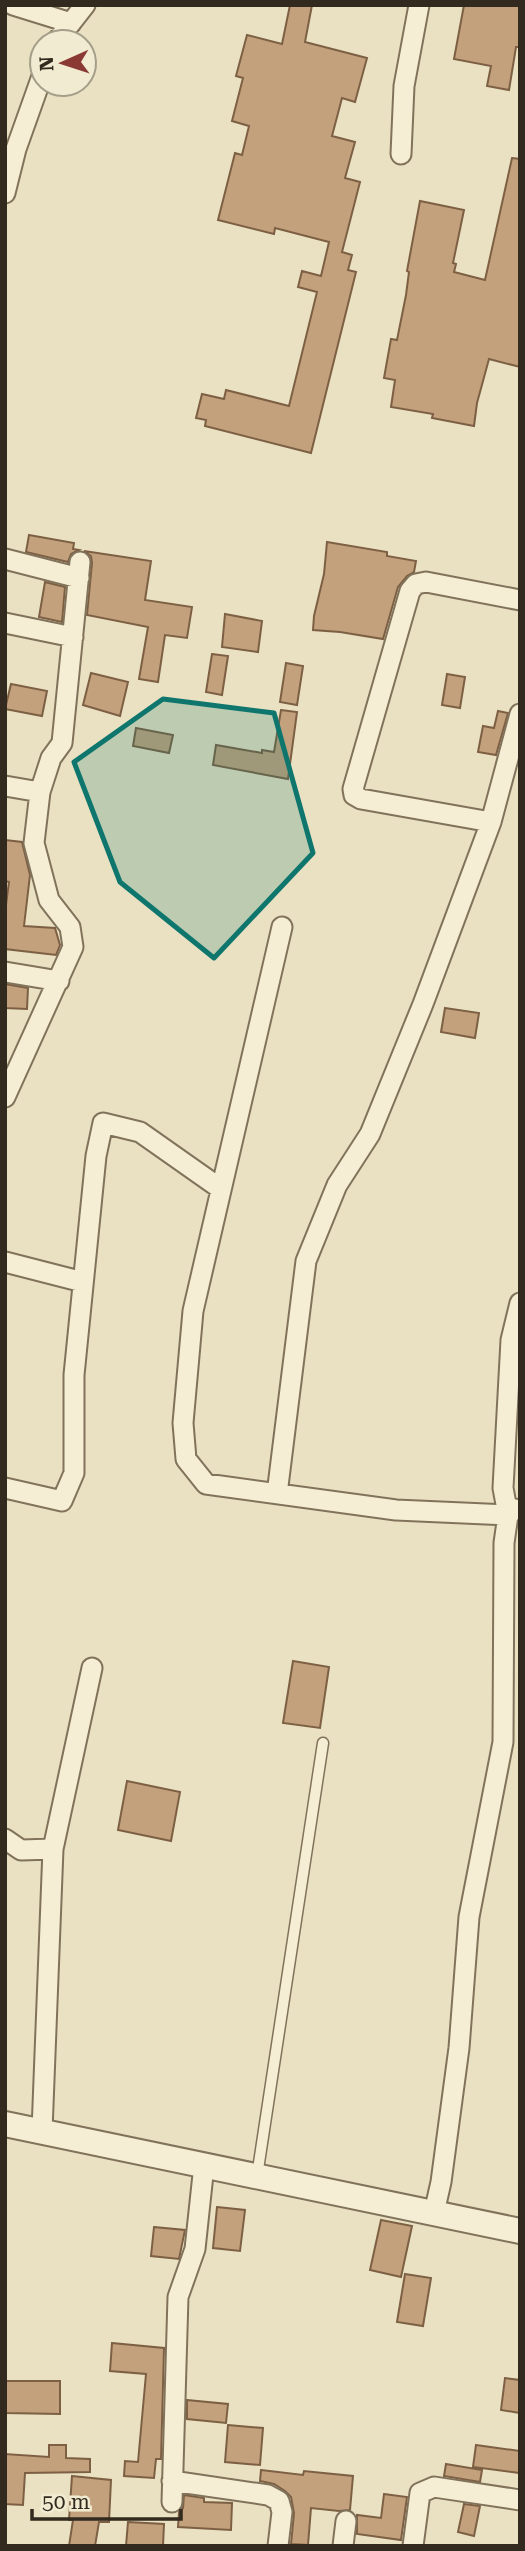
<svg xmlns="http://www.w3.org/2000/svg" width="525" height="2551" font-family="'Roboto Serif',serif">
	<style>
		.building { fill: #c3a17c; stroke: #7d6044; stroke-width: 2 }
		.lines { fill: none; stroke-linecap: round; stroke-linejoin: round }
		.service-casing { stroke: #81735b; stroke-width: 13 }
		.minor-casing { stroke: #81735b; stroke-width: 23 }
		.tertiary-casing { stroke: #81735b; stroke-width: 28 }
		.service { stroke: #f5eed4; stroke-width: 10 }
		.minor { stroke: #f5eed4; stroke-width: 19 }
		.tertiary { stroke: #f5eed4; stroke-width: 24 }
		.marked { fill: #0f766e; fill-opacity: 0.2; stroke: #0f766e; stroke-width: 5; stroke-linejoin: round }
	</style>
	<rect width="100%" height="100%" fill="#e9e1c2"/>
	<!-- building -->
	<path class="building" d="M 290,5 L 312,5 L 305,42 L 367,58 L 355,102 L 342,98 L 332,136 L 355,142 L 345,178 L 360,182 L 342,252 L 352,255 L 348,270 L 356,272 L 311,453 L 205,426 L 206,420 L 196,418 L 202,394 L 224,399 L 226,390 L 289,406 L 317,292 L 298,287 L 302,271 L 321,276 L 329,242 L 275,228 L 274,234 L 218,220 L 235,153 L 242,155 L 249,126 L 232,121 L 243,78 L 236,76 L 247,35 L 282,44 Z
		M 464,5 L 520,5 L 520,47 L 516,47 L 509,90 L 487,86 L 491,66 L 454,59 Z
		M 512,158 L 520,159 L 520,367 L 489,359 L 477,403 L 474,426 L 432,418 L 433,414 L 391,407 L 395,380 L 384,378 L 391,339 L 397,340 L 406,295 L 409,272 L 407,271 L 420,201 L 464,210 L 453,263 L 456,264 L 454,272 L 485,280 Z
		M 29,535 L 74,543 L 73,549 L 79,550 L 71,554 L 68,562 L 26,552 Z
		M 327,542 L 387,552 L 387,556 L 416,561 L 414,572 L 407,576 L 398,587 L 383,639 L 340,632 L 313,630 L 314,616 L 324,574 Z
		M 84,551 L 151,561 L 145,600 L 192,607 L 187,638 L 165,635 L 158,682 L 139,679 L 148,627 L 87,615 L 92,563 L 91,556 Z
		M 45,582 L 65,587 L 62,622 L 39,617 Z
		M 225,614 L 262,621 L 258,652 L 222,647 Z
		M 212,654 L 228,656 L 222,695 L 206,692 Z
		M 286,663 L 303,666 L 297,705 L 280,702 Z
		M 91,673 L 128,682 L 120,716 L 83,705 Z
		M 447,674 L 465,677 L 460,708 L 442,705 Z
		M 11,684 L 47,691 L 42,716 L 5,709 Z
		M 281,710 L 297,712 L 288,779 L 213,765 L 216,745 L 262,753 L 262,750 L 274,752 Z
		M 498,711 L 508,713 L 496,755 L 478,752 L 483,726 L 494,728 Z
		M 136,728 L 173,735 L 169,753 L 133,746 Z
		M 5,840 L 22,842 L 30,875 L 24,926 L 55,928 L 60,945 L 56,955 L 5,949 L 5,912 L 9,882 L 5,881 Z
		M 5,984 L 28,988 L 27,1009 L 5,1008 Z
		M 445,1008 L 479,1013 L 475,1038 L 441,1032 Z
		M 293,1661 L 329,1667 L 320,1728 L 283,1723 Z
		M 127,1781 L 180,1792 L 171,1841 L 118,1830 Z
		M 217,2207 L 245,2210 L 240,2251 L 213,2248 Z
		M 381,2220 L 412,2226 L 401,2277 L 370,2270 Z
		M 154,2227 L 185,2230 L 179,2259 L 151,2256 Z
		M 405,2274 L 431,2278 L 423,2326 L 397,2322 Z
		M 112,2343 L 164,2348 L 161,2459 L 156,2459 L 154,2478 L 124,2476 L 125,2461 L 138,2462 L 146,2374 L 110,2371 Z
		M 505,2378 L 520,2380 L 520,2413 L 501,2410 Z
		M 5,2381 L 60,2381 L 60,2414 L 5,2413 Z
		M 187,2400 L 228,2404 L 226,2423 L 187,2419 Z
		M 228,2425 L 263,2428 L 260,2465 L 225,2462 Z
		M 49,2445 L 66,2445 L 66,2458 L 90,2459 L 90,2472 L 25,2473 L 23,2505 L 5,2504 L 5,2454 L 49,2457 Z
		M 476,2445 L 520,2451 L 520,2473 L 473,2467 Z
		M 446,2464 L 482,2470 L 480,2482 L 444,2476 Z
		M 261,2470 L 303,2475 L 304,2471 L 353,2476 L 350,2510 L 339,2511 L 311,2508 L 308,2545 L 291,2544 L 294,2513 L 291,2497 L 285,2491 L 274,2484 L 260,2481 Z
		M 72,2476 L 111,2480 L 109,2522 L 99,2522 L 95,2546 L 69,2546 L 73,2520 L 69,2520 Z
		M 384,2494 L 407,2497 L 401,2540 L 357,2534 L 357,2515 L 381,2518 Z
		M 184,2495 L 204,2498 L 204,2502 L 232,2503 L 231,2530 L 178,2527 L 179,2512 L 183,2508 Z
		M 464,2504 L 480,2506 L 474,2536 L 458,2532 Z
		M 128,2522 L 164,2524 L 163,2546 L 126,2546 Z"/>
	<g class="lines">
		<defs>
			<path id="service" d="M 257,2176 L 323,1743"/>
			<path id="minor" d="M 13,5 L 71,23
				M 56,42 L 85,5
				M 401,154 L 404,86 L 419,5
				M 5,193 L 16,149 L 42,76
				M 5,559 L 79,578
				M 5,623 L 73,637
				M 5,786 L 40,792 L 51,758 L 62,743 L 80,562
				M 491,822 L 361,799 L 354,795 L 353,789 L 410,591 L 416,584 L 426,582 L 520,600
				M 282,927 L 193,1311 L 183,1423 L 186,1459 L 206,1484 L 396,1510 L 508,1515 L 503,1488 L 511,1340 L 520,1303
				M 5,972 L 59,981
				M 5,1097 L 73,947 L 70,927 L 49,900 L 34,843 L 40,792
				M 5,1262 L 83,1282
				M 5,1488 L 62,1501 L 74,1473 L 74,1375 L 96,1156 L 103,1123 L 140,1132 L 221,1189
				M 277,1494 L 306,1261 L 337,1185 L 370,1134 L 423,1004 L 491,822 L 520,714
				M 5,1839 L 21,1850 L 53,1849
				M 42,2131 L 53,1849 L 92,1668
				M 434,2213 L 441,2182 L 459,2048 L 469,1917 L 503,1742 L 504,1543 L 508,1515 L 515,1509
				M 172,2481 L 268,2495 L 279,2501 L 282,2512 L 278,2546
				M 172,2502 L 178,2297 L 195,2249 L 204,2165
				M 343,2546 L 346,2521
				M 413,2546 L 420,2493 L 434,2487 L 520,2500"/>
			<path id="tertiary" d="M 5,2124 L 520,2231"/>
		</defs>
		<!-- service casing -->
		<use href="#service" class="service-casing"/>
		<!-- minor casing -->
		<use href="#minor" class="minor-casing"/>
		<!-- tertiary casing -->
		<use href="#tertiary" class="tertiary-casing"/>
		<!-- service -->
		<use href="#service" class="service"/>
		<!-- minor -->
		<use href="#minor" class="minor"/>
		<!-- tertiary -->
		<use href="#tertiary" class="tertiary"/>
	</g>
	<!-- marked area -->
	<path class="marked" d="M 163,699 L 274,713 L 313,853 L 214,958 L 120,882 L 74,762 Z"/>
	<!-- border -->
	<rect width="525" height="2551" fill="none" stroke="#322a1e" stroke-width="14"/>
	<!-- north arrow -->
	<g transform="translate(63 63) rotate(267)"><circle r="33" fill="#f1ebd1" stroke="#a59e89" stroke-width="2"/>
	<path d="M0-5L12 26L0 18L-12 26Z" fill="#8a3a32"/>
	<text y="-10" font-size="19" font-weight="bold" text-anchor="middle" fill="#322a1e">N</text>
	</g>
	<!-- scale -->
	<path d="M32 2509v10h149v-10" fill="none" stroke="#322a1e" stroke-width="3.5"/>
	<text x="42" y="2509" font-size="21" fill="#322a1e" stroke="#f1ebd1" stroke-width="5" paint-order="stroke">50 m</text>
</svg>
